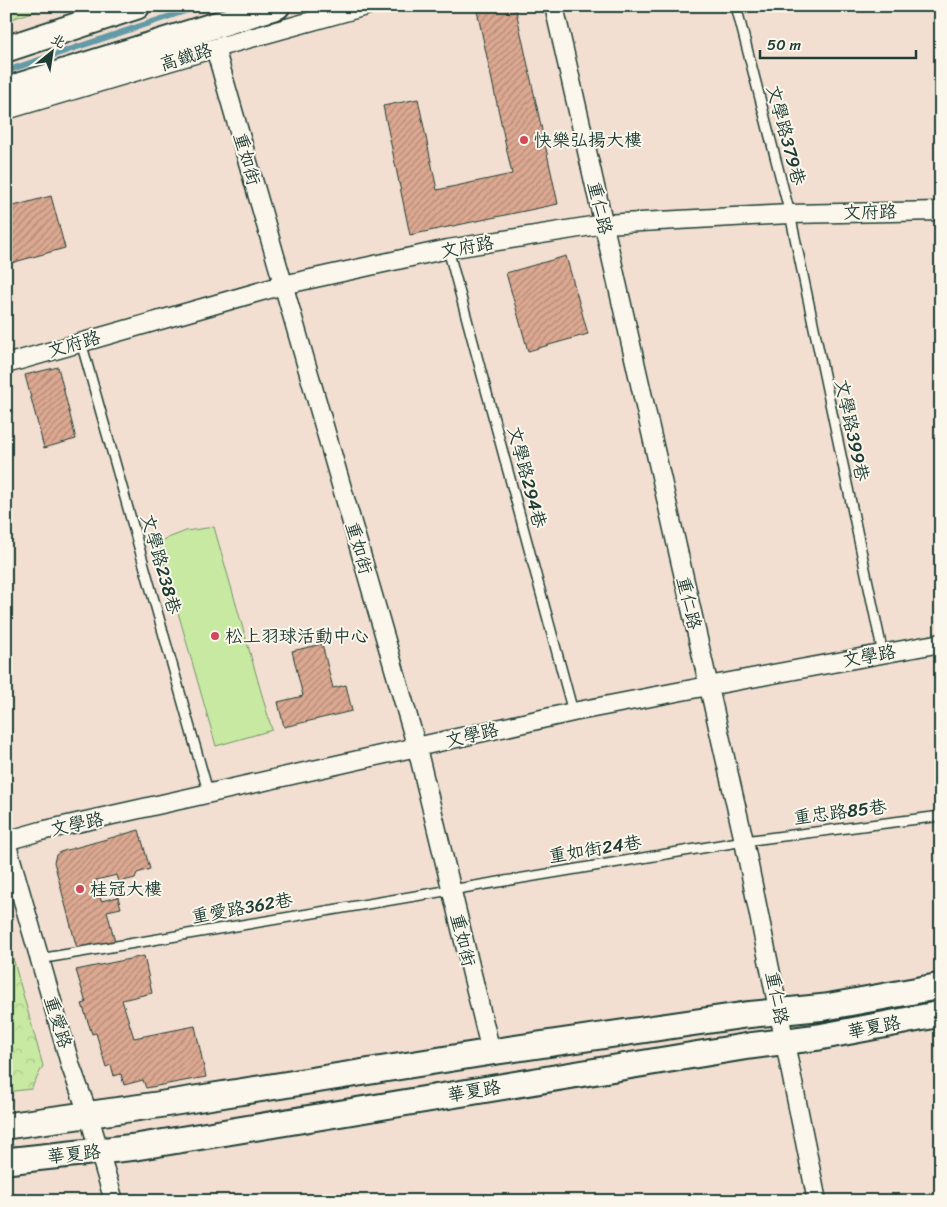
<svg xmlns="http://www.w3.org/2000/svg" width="947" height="1207" font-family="Sriracha,'LXGW WenKai TC',sans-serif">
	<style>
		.built { fill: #ebcebe }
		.grass { fill: #c8e9a2; stroke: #74936b }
		.forest { fill: url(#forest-crowns); stroke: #74936b }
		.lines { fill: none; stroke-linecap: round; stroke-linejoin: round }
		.stream { stroke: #639aa7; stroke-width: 6 }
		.building { fill: url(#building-hatch); stroke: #1f3d34 }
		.lane-casing { stroke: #1f3d34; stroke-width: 12 }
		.street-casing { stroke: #1f3d34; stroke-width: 21 }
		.secondary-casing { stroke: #1f3d34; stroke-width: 29 }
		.lane { stroke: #fbf7ec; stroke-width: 9 }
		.street { stroke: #fbf7ec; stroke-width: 18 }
		.secondary { stroke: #fbf7ec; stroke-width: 25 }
		.poi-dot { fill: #d1495b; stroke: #fbf7ec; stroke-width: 2 }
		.labels { text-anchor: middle; stroke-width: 4; stroke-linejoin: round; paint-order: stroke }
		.street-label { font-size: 18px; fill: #1f3d34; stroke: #fbf7ec }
		.poi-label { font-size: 18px; fill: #1f3d34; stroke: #fbf7ec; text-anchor: start }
	</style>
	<defs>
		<pattern id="forest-crowns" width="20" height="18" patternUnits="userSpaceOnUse" patternTransform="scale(1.25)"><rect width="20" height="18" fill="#c8e9a2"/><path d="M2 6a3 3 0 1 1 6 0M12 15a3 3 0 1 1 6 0" fill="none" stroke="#abc98c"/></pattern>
		<pattern id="building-hatch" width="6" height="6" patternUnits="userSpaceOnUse" patternTransform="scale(1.25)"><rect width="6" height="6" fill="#dca891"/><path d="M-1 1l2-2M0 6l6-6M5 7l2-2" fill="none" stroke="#b28a77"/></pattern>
	</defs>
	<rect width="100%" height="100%" fill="#f2dfd1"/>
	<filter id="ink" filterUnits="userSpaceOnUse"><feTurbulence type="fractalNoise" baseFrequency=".02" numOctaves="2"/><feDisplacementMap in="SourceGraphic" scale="10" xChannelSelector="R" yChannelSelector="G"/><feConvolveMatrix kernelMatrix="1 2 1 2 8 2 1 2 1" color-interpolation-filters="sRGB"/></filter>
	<g filter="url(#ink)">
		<!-- built -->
		<path class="built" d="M 744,6 L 784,6 L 746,15 Z"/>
		<!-- grass -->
		<path class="grass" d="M 214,527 L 272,730 L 216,746 L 158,542 L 186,531 Z"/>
		<!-- forest -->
		<path class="forest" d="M 6,6 L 50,6 L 6,21 Z
			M 6,933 L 43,1066 L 31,1089 L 6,1092 Z"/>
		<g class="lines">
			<!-- stream -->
			<path class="stream" d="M 6,71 L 200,6"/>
		</g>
		<!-- building -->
		<path class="building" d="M 476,6 L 515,6 L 558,204 L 410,235 L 383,106 L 418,99 L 437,190 L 512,174 Z
			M 51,196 L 65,248 L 11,263 L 6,247 L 6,208 Z
			M 566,256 L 588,334 L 528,351 L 506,273 Z
			M 58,367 L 76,439 L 44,448 L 25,375 Z
			M 322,644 L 333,688 L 346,685 L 352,711 L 284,727 L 278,702 L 303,696 L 292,651 Z
			M 139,830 L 150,869 L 137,873 L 135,878 L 119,882 L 117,875 L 96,880 L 101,901 L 118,897 L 121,908 L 107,911 L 115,942 L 80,949 L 76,945 L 54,862 L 56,855 L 60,852 Z
			M 144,956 L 152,993 L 122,1000 L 134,1038 L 195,1026 L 206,1077 L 146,1088 L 143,1080 L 124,1085 L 121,1074 L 114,1076 L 111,1065 L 106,1067 L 96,1033 L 92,1034 L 82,1004 L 86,1003 L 76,970 Z"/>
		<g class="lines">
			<defs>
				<path id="lane" d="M 736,6 L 790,214 L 883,654
					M 448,249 L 573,712
					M 81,342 L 209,795
					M 39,959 L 744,841 L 941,816"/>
				<path id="street" d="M 554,6 L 744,841 L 817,1201
					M 215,48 L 417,748 L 491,1052
					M 6,110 L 215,48 L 366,6
					M 6,364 L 283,285 L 448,249 L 604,224 L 790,214 L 941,211
					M 6,841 L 41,831 L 573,712 L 708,686 L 941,643
					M 6,842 L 71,1067 L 88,1113 L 114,1201"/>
				<path id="secondary" d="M 6,49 L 137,6
					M 6,90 L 277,6
					M 6,1126 L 157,1105 L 491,1052 L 745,1015 L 826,1007 L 941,986
					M 6,1161 L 136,1147 L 749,1046 L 819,1037 L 941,1014"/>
			</defs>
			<!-- lane casing -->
			<use href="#lane" class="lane-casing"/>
			<!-- street casing -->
			<use href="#street" class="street-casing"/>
			<!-- secondary casing -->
			<use href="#secondary" class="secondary-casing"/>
			<!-- lane -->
			<use href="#lane" class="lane"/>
			<!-- street -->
			<use href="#street" class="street"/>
			<!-- secondary -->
			<use href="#secondary" class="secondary"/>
		</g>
	</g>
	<!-- markers -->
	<g class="poi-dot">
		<circle cx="524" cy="140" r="5"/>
		<circle cx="215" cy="636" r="5"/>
		<circle cx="80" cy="889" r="5"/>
	</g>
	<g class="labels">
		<!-- street labels -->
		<g class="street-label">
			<text transform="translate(186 57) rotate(-17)" y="6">高鐵路</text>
			<text transform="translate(786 135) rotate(75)" y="6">文學路379巷</text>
			<text transform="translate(247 159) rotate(74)" y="6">重如街</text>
			<text transform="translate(600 208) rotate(77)" y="6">重仁路</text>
			<text transform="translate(870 212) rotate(-1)" y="6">文府路</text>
			<text transform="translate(467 247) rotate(-10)" y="6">文府路</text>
			<text transform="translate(74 344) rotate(-16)" y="6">文府路</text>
			<text transform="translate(852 430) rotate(78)" y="6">文學路399巷</text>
			<text transform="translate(527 477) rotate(75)" y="6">文學路294巷</text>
			<text transform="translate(359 548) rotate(74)" y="6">重如街</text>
			<text transform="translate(161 564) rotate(74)" y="6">文學路238巷</text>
			<text transform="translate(689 603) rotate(77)" y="6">重仁路</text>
			<text transform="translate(869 656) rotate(-10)" y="6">文學路</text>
			<text transform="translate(472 735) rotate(-13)" y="6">文學路</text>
			<text transform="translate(840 812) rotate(-7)" y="6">重忠路85巷</text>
			<text transform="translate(77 824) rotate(-12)" y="6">文學路</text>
			<text transform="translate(595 849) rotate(-9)" y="6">重如街24巷</text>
			<text transform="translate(242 908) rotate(-10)" y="6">重愛路362巷</text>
			<text transform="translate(463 940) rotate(76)" y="6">重如街</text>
			<text transform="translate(777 998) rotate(79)" y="6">重仁路</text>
			<text transform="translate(58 1022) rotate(73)" y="6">重愛路</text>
			<text transform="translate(874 1027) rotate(-11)" y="6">華夏路</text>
			<text transform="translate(474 1091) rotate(-9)" y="6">華夏路</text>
			<text transform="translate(74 1154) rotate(-6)" y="6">華夏路</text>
		</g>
		<!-- poi labels -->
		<g class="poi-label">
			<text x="534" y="146">快樂弘揚大樓</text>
			<text x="225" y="642">松上羽球活動中心</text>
			<text x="90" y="895">桂冠大樓</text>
		</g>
	</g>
	<!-- margin -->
	<rect width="947" height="1207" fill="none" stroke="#fbf7ec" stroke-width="25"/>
	<rect x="12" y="12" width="922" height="1182" fill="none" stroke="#1f3d34" stroke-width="2" filter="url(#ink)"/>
	<!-- north arrow -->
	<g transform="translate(52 52) rotate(30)" stroke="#fbf7ec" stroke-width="4" paint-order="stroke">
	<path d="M0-4L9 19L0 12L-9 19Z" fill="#1f3d34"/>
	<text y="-8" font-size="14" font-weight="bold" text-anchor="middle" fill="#1f3d34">北</text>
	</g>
	<!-- scale -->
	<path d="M760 50v8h156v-8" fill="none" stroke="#1f3d34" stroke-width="2.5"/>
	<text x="767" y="50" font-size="15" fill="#1f3d34" stroke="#fbf7ec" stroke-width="4" paint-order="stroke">50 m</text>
</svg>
